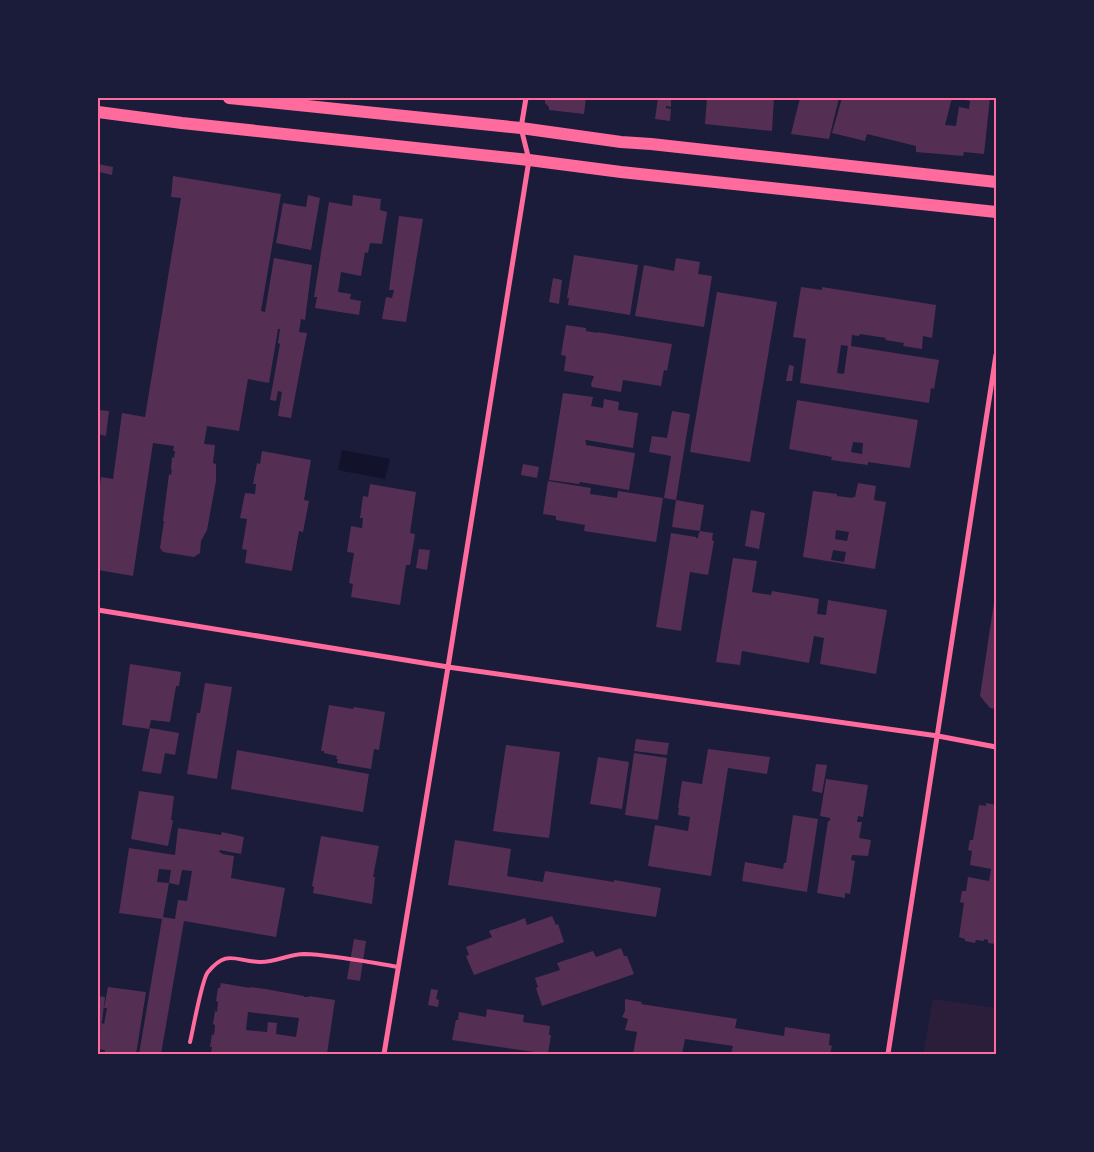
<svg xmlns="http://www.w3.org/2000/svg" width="1094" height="1152" font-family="Poppins,sans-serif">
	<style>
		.green { fill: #2a1e3b }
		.water { fill: #12122b }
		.building { fill: #542f53; fill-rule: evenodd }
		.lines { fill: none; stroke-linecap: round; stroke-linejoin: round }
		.service { stroke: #ff6b9d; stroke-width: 4 }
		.minor { stroke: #ff6b9d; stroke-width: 5 }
		.primary { stroke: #ff6b9d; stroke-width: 12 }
		.neatline { fill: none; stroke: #ff6b9d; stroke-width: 2 }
	</style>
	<rect width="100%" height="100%" fill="#1b1b3a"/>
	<!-- green -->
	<path class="green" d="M 933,999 L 996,1008 L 996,1054 L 923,1054 Z"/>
	<!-- water -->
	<path class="water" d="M 342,450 L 390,459 L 385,479 L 338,470 Z"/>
	<!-- building -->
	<path class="building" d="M 545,98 L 586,98 L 584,114 L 549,110 L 549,107 L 545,103 Z
		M 658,98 L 671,98 L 671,107 L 666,106 L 666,108 L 671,109 L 670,121 L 655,119 Z
		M 707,98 L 774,98 L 772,131 L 705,124 Z
		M 800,98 L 839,98 L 829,139 L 791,134 Z
		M 842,98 L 952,98 L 945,125 L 956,126 L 959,107 L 969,109 L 970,101 L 961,99 L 961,98 L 990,98 L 984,154 L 964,152 L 963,156 L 916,152 L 916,146 L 867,134 L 865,141 L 832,133 Z
		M 98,164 L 113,167 L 112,175 L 99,172 L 99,176 L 98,176 Z
		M 173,176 L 281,194 L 261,311 L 265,312 L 274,258 L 312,265 L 305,320 L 301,319 L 299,332 L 307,333 L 291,418 L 278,416 L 282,392 L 278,391 L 276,401 L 270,400 L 280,344 L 278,343 L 280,329 L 278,329 L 269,383 L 248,379 L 239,431 L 207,426 L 204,444 L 215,445 L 213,463 L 216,464 L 216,481 L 207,530 L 201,541 L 200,553 L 194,557 L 163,552 L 160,548 L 164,521 L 163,521 L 169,474 L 171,475 L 172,470 L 171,470 L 172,457 L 174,458 L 175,451 L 173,451 L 174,446 L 153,443 L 133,576 L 98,570 L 98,500 L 101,477 L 113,479 L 122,413 L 145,417 L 181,198 L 171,197 Z
		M 308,195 L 320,198 L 311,250 L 276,243 L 283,203 L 306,207 Z
		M 353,195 L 381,199 L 380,210 L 387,212 L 382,244 L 370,243 L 368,253 L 365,252 L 361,276 L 341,272 L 338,292 L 351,294 L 350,299 L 361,301 L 359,315 L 315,308 L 317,297 L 314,297 L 329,202 L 352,206 Z
		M 399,216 L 423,219 L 406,322 L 382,319 L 386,297 L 392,298 L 394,290 L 389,290 Z
		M 574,255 L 638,265 L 630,315 L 568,305 L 569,298 L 567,298 Z
		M 676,258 L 700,262 L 698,274 L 712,276 L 704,327 L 635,316 L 644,265 L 674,271 Z
		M 553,278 L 562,280 L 559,304 L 549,302 Z
		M 801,287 L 822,290 L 822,287 L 936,305 L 932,338 L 923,336 L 922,349 L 903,346 L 904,343 L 885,340 L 886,338 L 860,334 L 859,336 L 852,335 L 851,346 L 939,360 L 934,389 L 931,388 L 929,403 L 800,383 L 806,339 L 793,337 ZM 841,345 L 848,346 L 844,374 L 837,373 Z
		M 717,292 L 777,302 L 750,462 L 690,452 Z
		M 566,325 L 586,328 L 586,331 L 598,333 L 597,332 L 672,344 L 667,371 L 664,370 L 661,386 L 623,380 L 621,392 L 592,387 L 591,384 L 594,376 L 564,371 L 566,356 L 561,355 Z
		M 789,365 L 794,366 L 792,381 L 786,381 Z
		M 563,393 L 593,397 L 591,406 L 603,408 L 604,399 L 619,402 L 618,410 L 638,413 L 633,448 L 586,440 L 585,441 L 586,442 L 586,445 L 635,453 L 629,490 L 580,482 L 579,484 L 549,480 Z
		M 797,400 L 918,420 L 910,468 L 868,462 L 868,465 L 831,460 L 832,457 L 789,449 ZM 853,442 L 863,443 L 862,454 L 851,452 Z
		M 98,410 L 109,411 L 106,436 L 98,434 Z
		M 672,411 L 690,414 L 676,500 L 664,498 L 671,456 L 649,452 L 652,436 L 667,438 Z
		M 262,451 L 311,460 L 304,500 L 309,501 L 303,532 L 299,531 L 292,571 L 245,563 L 247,550 L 242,549 L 247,519 L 240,518 L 245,493 L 255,494 L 256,484 L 253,484 L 257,463 L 260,464 Z
		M 523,464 L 539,467 L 537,478 L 521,475 Z
		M 548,481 L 591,488 L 590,494 L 617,498 L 618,491 L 663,498 L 656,542 L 584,531 L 585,525 L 556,520 L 556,516 L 543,514 Z
		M 858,483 L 876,486 L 874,500 L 886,502 L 875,569 L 803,557 L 813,491 L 837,494 L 837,496 L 853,498 L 853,497 L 855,497 ZM 836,530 L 849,532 L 847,541 L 835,539 ZM 833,550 L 846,552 L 844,562 L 831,560 Z
		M 370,484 L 416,492 L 410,533 L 415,534 L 410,565 L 406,565 L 400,605 L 351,597 L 353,584 L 349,583 L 354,553 L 347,552 L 351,526 L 362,528 L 363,518 L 360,518 L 363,496 L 368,497 Z
		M 676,500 L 704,505 L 700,531 L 672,527 Z
		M 751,510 L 765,513 L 759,549 L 745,546 Z
		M 700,531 L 713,533 L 712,540 L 714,541 L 708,575 L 690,572 L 681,631 L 656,627 L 671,533 L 696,537 L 696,538 L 698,538 L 699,532 L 700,533 Z
		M 419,549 L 430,550 L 427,570 L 416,568 Z
		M 733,558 L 757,561 L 752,592 L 771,595 L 772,591 L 819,599 L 817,614 L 826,615 L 828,600 L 887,610 L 876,674 L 820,664 L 824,638 L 814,636 L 809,663 L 742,651 L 740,665 L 716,662 Z
		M 994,602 L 996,602 L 996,709 L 990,708 L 980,696 Z
		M 130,664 L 181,672 L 179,686 L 176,686 L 170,722 L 151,720 L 149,729 L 122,725 Z
		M 205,683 L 232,687 L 217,779 L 187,774 L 197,713 L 200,713 Z
		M 329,705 L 353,709 L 354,707 L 385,712 L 379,750 L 374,749 L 371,769 L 337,763 L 338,759 L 336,759 L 337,756 L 324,753 L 324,751 L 321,751 Z
		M 150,728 L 179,733 L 175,755 L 165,753 L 161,774 L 142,771 Z
		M 636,739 L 669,743 L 667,755 L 634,751 Z
		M 506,745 L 560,752 L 549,838 L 493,831 Z
		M 708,749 L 770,757 L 767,774 L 728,768 L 711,876 L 648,866 L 655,825 L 688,831 L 690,817 L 678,815 L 679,808 L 678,808 L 682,781 L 702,784 Z
		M 237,750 L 369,774 L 363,812 L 231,789 Z
		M 634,753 L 667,758 L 658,820 L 625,815 Z
		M 598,757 L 629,762 L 622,809 L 590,804 Z
		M 816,764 L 827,765 L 822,793 L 812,791 Z
		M 826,779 L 868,785 L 863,817 L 858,816 L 857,822 L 862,822 L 859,838 L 871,840 L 868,856 L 852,855 L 851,860 L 855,861 L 850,894 L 845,893 L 845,898 L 817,893 L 828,821 L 830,821 L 830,818 L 820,816 Z
		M 139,791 L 174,796 L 171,820 L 173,820 L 168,846 L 131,839 Z
		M 986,803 L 996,805 L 996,944 L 988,943 L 988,940 L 984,939 L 984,941 L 976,940 L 975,943 L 965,941 L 965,939 L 959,937 L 964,903 L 960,902 L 962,891 L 966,891 L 968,877 L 989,881 L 991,869 L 970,865 L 972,851 L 968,850 L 970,840 L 973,840 L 979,805 L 986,806 Z
		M 793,815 L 818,819 L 807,892 L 742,881 L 745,862 L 783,869 L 784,863 L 786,863 Z
		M 178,828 L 221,835 L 222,832 L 244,837 L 241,854 L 220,850 L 219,852 L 222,853 L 222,854 L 234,856 L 231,878 L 285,888 L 276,937 L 184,921 L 161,1054 L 139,1054 L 162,919 L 119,913 L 129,848 L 175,855 ZM 159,869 L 171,870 L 169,883 L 179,885 L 182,870 L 192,871 L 187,901 L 178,900 L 175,919 L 163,917 L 169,883 L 157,882 Z
		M 321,836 L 379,846 L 373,877 L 375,877 L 372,904 L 313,893 L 314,887 L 312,886 Z
		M 455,840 L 511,849 L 507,876 L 543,882 L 545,871 L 614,882 L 614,880 L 661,888 L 656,917 L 448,885 Z
		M 552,916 L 556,925 L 558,924 L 564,942 L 474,975 L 466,956 L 469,955 L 466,947 L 492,937 L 489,931 L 515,922 L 525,918 L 527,925 Z
		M 354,939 L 366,941 L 360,981 L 347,979 Z
		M 621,948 L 624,956 L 627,956 L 634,974 L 542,1006 L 536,988 L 538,987 L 535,978 L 560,970 L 557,963 L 593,951 L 596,957 Z
		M 221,983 L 250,988 L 250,987 L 265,989 L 304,996 L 304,997 L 309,997 L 309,996 L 335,1000 L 327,1054 L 220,1054 L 211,1053 L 212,1047 L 210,1047 L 212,1034 L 214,1035 L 215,1025 L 213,1024 L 215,1011 L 217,1012 L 218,1002 L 216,1001 L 218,988 L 220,988 ZM 248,1012 L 299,1018 L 296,1037 L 276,1034 L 277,1023 L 268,1022 L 267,1032 L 246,1030 Z
		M 108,987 L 146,992 L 136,1054 L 104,1054 L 105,1050 L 98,1049 L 98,996 L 105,997 L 100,1038 L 102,1023 L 104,1024 L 107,1008 L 104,1008 Z
		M 431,989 L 438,990 L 436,999 L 439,1000 L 438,1007 L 428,1005 Z
		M 625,999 L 642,1002 L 641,1004 L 737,1019 L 735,1028 L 784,1036 L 785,1027 L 830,1034 L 829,1045 L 832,1046 L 830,1054 L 731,1054 L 733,1046 L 685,1039 L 682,1054 L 633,1054 L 637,1032 L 625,1030 L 628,1019 L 622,1017 L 625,1011 Z
		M 487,1009 L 524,1015 L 523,1022 L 550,1026 L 549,1035 L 551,1035 L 548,1054 L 452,1040 L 456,1020 L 458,1020 L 459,1012 L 486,1017 Z"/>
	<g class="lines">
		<!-- service -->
		<path class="service" d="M 190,1042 C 193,1030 202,978 208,972 C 227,949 235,961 259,962 C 274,963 289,954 304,954 C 336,955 367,962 398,967"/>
		<!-- minor -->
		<path class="minor" d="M 98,610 L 448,667 L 938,736 L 996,747
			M 384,1054 L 448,667 L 529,160 L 521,128 L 526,98
			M 888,1054 L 996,355"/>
		<!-- primary -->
		<path class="primary" d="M 229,98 L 521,128 L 621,142 L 651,144 L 996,182
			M 98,112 L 182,123 L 529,160 L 621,172 L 996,212"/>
	</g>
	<!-- border -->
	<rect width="1094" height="1152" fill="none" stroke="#1b1b3a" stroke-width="198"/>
	<rect x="99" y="99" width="896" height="954" class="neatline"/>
</svg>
